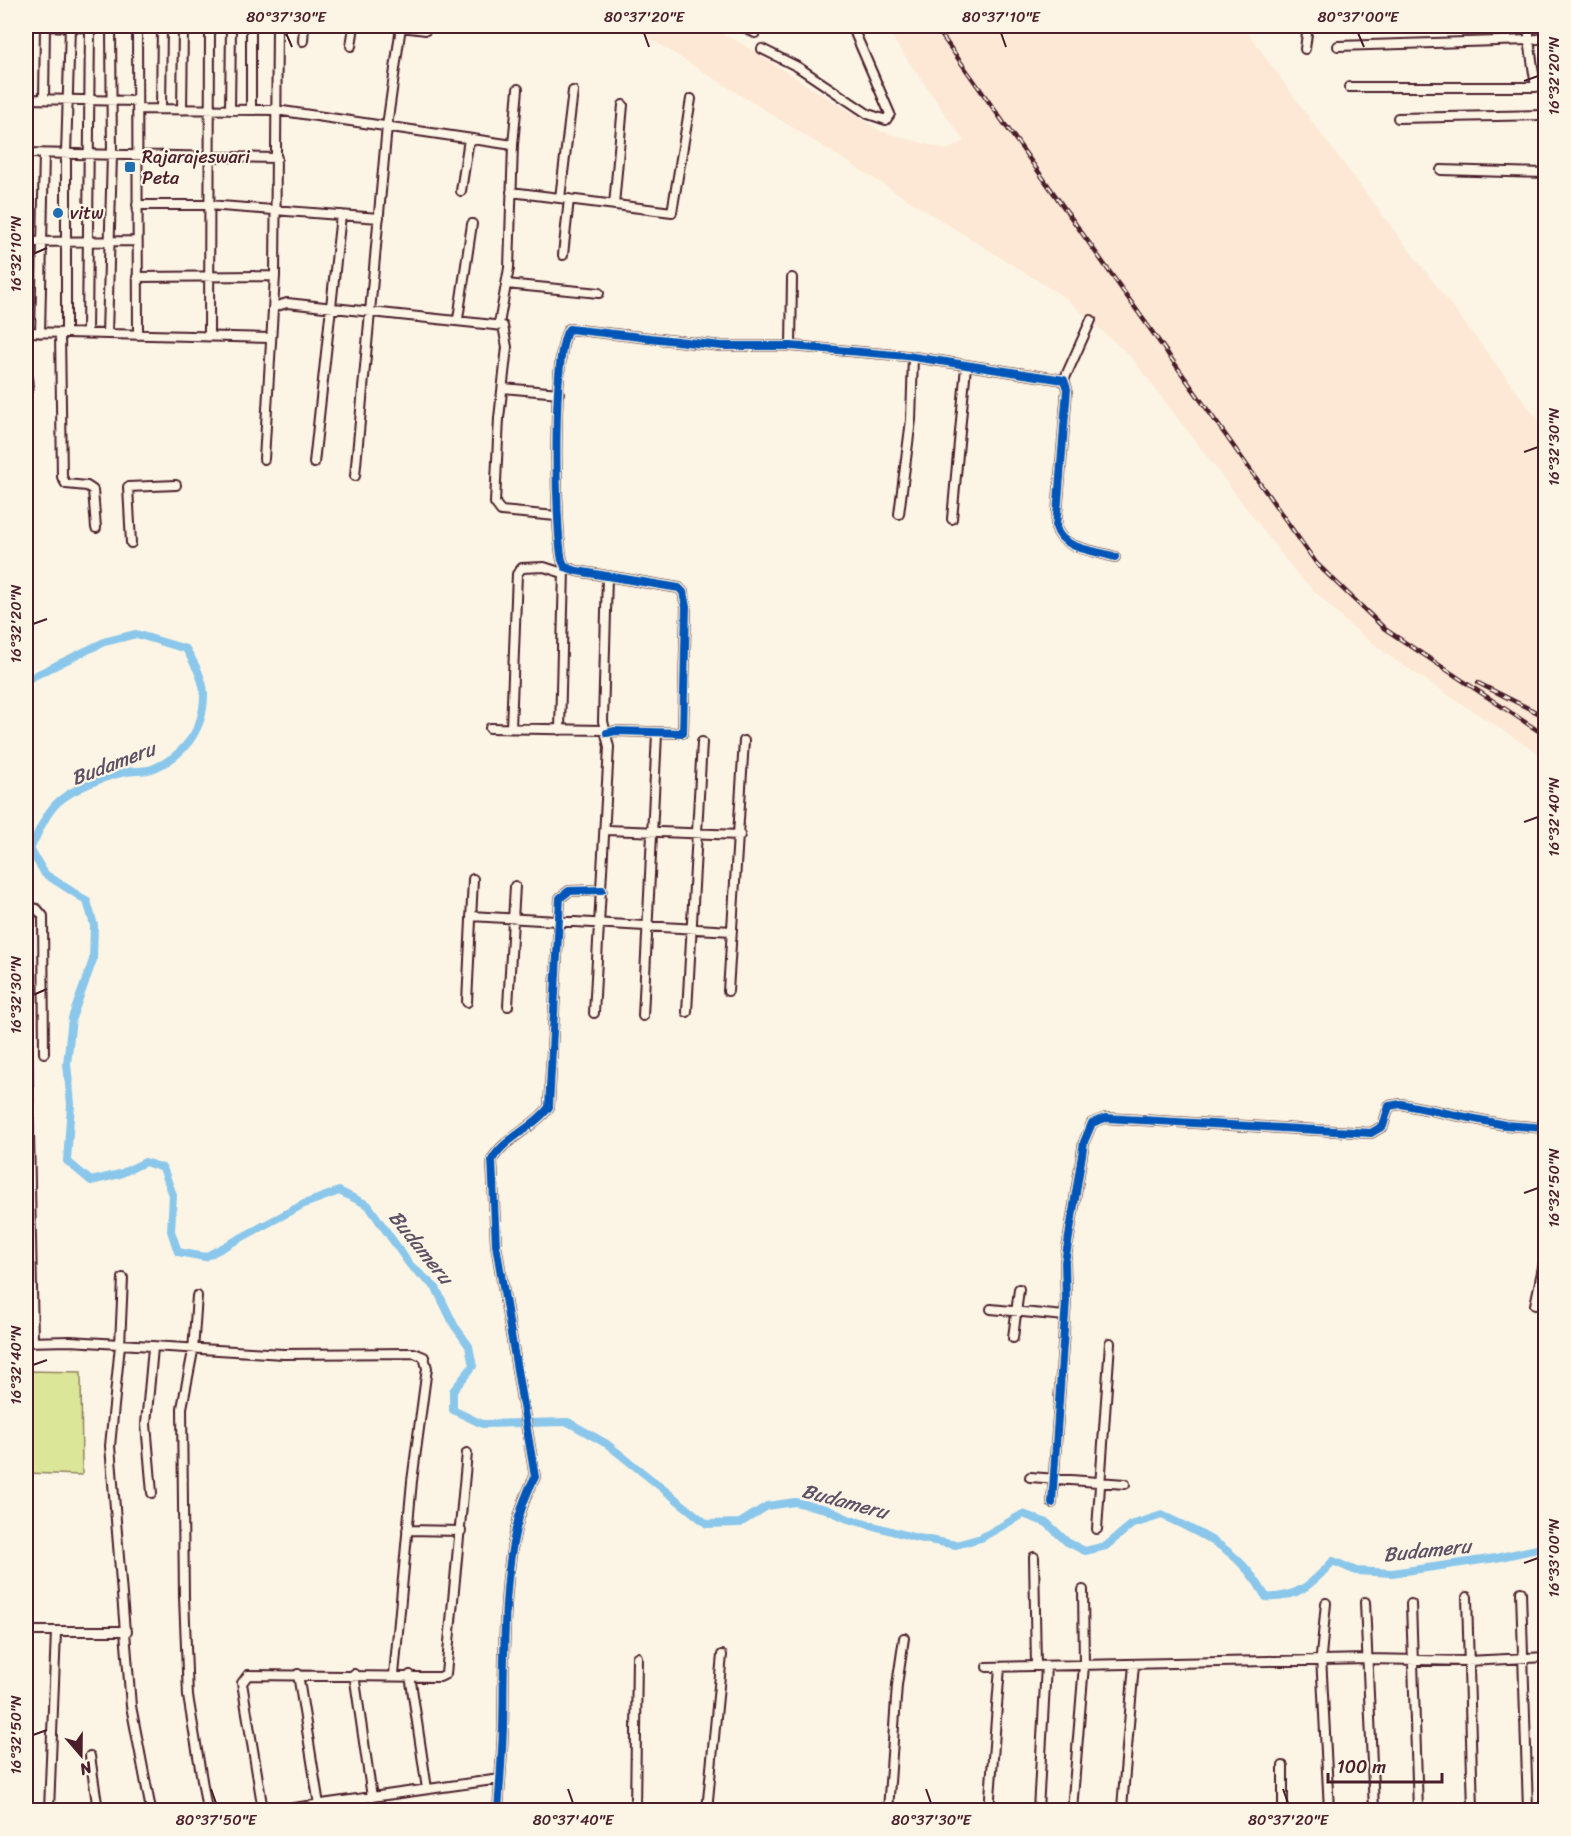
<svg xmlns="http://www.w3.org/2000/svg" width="1571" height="1836" font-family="Sriracha,sans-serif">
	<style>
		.built { fill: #fce8d4 }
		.green { fill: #dbe699; stroke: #928262; stroke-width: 1.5 }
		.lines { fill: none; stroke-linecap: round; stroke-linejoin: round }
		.canal { stroke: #8bc7eb; stroke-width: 8 }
		.minor-casing { stroke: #4a1f2b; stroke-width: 12 }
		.minor { stroke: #fcf5e5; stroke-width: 8 }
		.rail-casing { stroke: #4a1f2b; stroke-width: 4.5 }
		.rail { stroke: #fcf5e5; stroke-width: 2; stroke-dasharray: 7; stroke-linecap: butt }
		.cycleway-casing { stroke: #fcf5e5; stroke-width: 11 }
		.cycleway { stroke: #0057b8; stroke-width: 8 }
		.ticks { fill: none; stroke: #4a1f2b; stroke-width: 2 }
		.poi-dot { fill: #1f6fb2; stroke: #fcf5e5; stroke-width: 2 }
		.labels { text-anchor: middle; stroke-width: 4.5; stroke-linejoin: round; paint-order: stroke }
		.poi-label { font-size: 18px; fill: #4a1f2b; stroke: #fcf5e5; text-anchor: start }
		.water-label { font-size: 20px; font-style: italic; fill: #5e5165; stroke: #fcf5e5 }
		.neatline { fill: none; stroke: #4a1f2b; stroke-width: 2 }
		.ticks-label { font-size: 15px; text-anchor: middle; fill: #4a1f2b }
	</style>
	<rect width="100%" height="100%" fill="#fcf5e5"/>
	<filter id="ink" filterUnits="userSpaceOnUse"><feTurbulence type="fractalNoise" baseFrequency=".0167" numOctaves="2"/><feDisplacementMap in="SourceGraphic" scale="12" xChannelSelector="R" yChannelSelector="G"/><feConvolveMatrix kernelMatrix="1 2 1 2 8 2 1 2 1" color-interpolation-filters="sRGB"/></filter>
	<g filter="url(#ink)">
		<!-- built -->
		<path class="built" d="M 630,26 L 705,26 L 737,41 L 880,131 L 947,150 L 964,141 L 884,26 L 1243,26 L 1315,126 L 1545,429 L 1545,758 L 1392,658 L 1346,622 L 1296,573 L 1131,357 L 1067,299 Z"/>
		<!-- green -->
		<path class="green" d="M 26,1371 L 81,1372 L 82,1475 L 26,1473 Z"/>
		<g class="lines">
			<!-- canal -->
			<path class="canal" d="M 26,680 L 104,642 L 136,634 L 186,649 C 194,663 204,679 204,695 C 204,730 183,757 152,769 C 144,772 134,770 125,772 C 105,776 74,788 58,802 C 45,814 38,834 30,849 L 45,874 L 87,901 L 94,925 L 93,960 L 72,1018 L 67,1064 L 71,1104 L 67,1161 L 91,1181 L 120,1174 L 145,1162 L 163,1168 L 173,1195 L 171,1231 L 178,1252 L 205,1257 L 304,1204 L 339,1191 L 368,1205 L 410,1265 L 436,1288 L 454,1325 L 469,1346 L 473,1366 L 453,1391 L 453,1410 L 482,1424 L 568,1422 L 607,1444 L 707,1524 L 740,1523 L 767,1506 L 795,1502 L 826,1509 L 848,1519 L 913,1537 L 956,1545 L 981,1538 L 1023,1514 L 1047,1523 L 1067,1542 L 1085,1551 L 1106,1546 L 1131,1525 L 1162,1515 C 1209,1538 1239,1549 1266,1597 C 1297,1599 1313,1583 1333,1561 L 1356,1571 L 1392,1573 L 1496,1558 L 1546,1547"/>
			<defs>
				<path id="minor" d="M 48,26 L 70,27 L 66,154 L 66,333
					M 137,26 L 138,334
					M 393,26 L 426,30
					M 743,26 L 755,33
					M 70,27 L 137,28
					M 303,41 L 304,26
					M 351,46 L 354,26
					M 1338,46 L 1529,40 L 1529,26
					M 762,49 L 798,67 L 868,114 L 886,120 L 890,114 L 852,26
					M 1305,49 L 1308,26
					M 1349,87 L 1536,87 L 1529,40 L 1546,38
					M 26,99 L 137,101
					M 44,99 L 45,26
					M 137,109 L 276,110 L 513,145
					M 161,109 L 162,26
					M 182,110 L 183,26
					M 230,110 L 231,26
					M 251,110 L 251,26
					M 1398,118 L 1546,115
					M 26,153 L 277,158
					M 1441,170 L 1546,173
					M 461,191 L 469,139
					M 511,192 L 672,212 L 691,99
					M 560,198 L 573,91
					M 137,205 L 208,205 L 379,218
					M 614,205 L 623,105
					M 26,242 L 137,241
					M 563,255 L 569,199
					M 137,277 L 275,276
					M 506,284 L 599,293
					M 274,307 L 287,303 L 503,326 L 507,347 L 499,418 L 495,503 L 501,511 L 556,516
					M 458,319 L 472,224
					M 499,324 L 509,268 L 513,145 L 518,89
					M 26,332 L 271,338
					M 40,333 L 44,154
					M 60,333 L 62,477 L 66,484 L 87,486 L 93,490 L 96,528
					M 87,333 L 90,27
					M 107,334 L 112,155 L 111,28
					M 209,335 L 210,26
					M 791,346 L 792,278
					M 26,362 L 28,389
					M 1064,380 L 1091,320
					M 503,388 L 559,393
					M 264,459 L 275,276 L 277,26
					M 314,463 L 341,215
					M 355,476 L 387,126 L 401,26
					M 899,514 L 911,420 L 913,357
					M 952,519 L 966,366
					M 131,543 L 128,487 L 176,485
					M 490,728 L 603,730
					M 511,728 L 517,574 L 522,568 L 544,567 L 563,573
					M 560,730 L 564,570
					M 607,733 L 615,731 L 683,733 L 686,607 L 683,592 L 679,588 L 577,571 L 565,567 L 562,560 C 555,530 552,347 569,329 L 722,346 L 791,346 L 907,356 L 1064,380 L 1067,389 L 1056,527 C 1062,550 1095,550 1115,557
					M 606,830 L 740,835
					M 26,907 L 37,909 L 43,916 L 44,1053
					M 471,916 L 732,931
					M 26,977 L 33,1341
					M 728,991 L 744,741
					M 467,1002 L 473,879
					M 508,1006 L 515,886
					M 687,1012 L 702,742
					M 594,1013 L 609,747 L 603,721 L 607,576
					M 643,1016 L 657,734
					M 123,1278 L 120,1345 L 110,1446 L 131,1706 L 151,1810
					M 197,1296 L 193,1351 L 182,1408 L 184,1597 L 188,1696 L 207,1810
					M 1535,1305 L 1546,1253
					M 991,1309 L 1065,1316
					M 1013,1338 L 1019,1289
					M 26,1342 L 70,1341 L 283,1354 L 414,1353 L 424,1357 L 427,1368 L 412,1481 L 394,1675
					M 1030,1477 L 1125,1484
					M 152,1493 L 146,1424 L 153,1348
					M 1052,1503 L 1066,1301 L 1065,1262 L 1084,1142 L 1092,1123 L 1105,1118 L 1371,1133 L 1383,1126 L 1389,1106 L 1401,1104 L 1505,1125 L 1546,1128
					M 1097,1529 L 1110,1343
					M 407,1530 L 461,1531
					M 1034,1557 L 1036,1666
					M 1521,1592 L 1528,1810
					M 1467,1597 L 1473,1810
					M 1365,1602 L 1374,1810
					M 1326,1603 L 1321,1656 L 1329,1810
					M 1411,1604 L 1418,1810
					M 26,1631 L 127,1631
					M 987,1667 L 1368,1659 L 1467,1661 L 1546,1657
					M 298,1674 L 319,1805
					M 354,1674 L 372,1797
					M 410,1675 L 427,1789
					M 90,1756 L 98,1810
					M 1283,1766 L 1283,1810
					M 1122,1808 L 1134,1664
					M 49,1810 L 56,1632
					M 263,1810 L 242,1683 L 248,1675 L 440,1677 L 446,1674 L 467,1453
					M 279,1810 L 500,1779
					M 498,1810 C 500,1783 502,1756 503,1728 C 505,1656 499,1540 535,1477 L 496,1245 L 492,1160 C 504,1138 534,1128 549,1107 L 560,898 L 569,891 L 602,890
					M 635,1810 L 637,1657
					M 707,1810 L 722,1655
					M 888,1810 L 897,1685 L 904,1638
					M 989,1810 L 1000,1667
					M 1038,1810 L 1046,1666
					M 1072,1810 L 1084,1665 L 1083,1590"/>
			</defs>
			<!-- minor casing -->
			<use href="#minor" class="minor-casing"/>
			<!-- minor -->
			<use href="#minor" class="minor"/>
			<defs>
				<path id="rail" d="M 935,26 L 1317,564 L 1385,629 L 1546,736
					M 1478,683 L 1546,717"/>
			</defs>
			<!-- rail casing -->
			<use href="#rail" class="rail-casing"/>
			<!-- rail -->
			<use href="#rail" class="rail"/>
			<defs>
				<path id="cycleway" d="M 607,733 L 615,731 L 683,733 L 686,607 L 683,592 L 679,588 L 577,571 L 565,567 L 562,560 C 555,530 552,347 569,329 L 722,346 L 791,346 L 907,356 L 1064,380 L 1067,389 L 1056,527 C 1062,550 1095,550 1115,557
					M 1052,1503 L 1066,1301 L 1065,1262 L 1084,1142 L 1092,1123 L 1105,1118 L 1371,1133 L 1383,1126 L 1389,1106 L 1401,1104 L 1505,1125 L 1546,1128
					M 498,1810 C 500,1783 502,1756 503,1728 C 505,1656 499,1540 535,1477 L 496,1245 L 492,1160 C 504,1138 534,1128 549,1107 L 560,898 L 569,891 L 602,890"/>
			</defs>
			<!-- cycleway casing -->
			<use href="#cycleway" class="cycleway-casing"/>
			<!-- cycleway -->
			<use href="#cycleway" class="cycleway"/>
		</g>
	</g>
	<!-- ticks -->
	<path class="ticks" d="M 286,33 L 292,47M 644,33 L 649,47M 1001,33 L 1006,47M 1358,33 L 1364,47M 1524,81 L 1538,76M 33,254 L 47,248M 1524,452 L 1538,447M 33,624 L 47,619M 1524,822 L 1538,817M 33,995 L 47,989M 1524,1193 L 1538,1188M 33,1365 L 47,1360M 1524,1563 L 1538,1558M 33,1735 L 47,1730M 211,1789 L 216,1803M 568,1789 L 573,1803M 926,1789 L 931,1803M 1283,1789 L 1288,1803"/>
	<!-- markers -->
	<g class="poi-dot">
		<rect x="124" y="161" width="12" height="12" rx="3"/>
		<circle cx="58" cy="213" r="6"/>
	</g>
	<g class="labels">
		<!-- poi labels -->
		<g class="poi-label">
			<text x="142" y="163">Rajarajeswari<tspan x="142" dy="21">Peta</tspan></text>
			<text x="70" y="219">vitw</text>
		</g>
		<!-- water labels -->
		<g class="water-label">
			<text transform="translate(113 763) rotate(-21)" y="7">Budameru</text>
			<text transform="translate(421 1247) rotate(51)" y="7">Budameru</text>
			<text transform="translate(845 1501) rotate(15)" y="7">Budameru</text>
			<text transform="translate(1427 1550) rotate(-6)" y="7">Budameru</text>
		</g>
	</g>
	<!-- margin -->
	<rect width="1571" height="1836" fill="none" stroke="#fcf5e5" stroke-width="66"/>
	<!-- north arrow -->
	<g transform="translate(81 1755) rotate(160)" stroke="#fcf5e5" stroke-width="4.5" paint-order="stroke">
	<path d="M0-4.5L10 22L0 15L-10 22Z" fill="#4a1f2b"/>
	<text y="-9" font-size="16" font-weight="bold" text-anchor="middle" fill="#4a1f2b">N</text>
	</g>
	<!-- scale -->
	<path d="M1328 1773v9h114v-9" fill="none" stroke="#4a1f2b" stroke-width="3"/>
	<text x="1337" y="1773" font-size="18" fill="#4a1f2b" stroke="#fcf5e5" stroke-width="4.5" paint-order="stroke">100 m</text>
	<rect x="33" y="33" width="1505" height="1770" class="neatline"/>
	<g class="ticks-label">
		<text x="286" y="22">80°37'30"E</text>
		<text x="644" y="22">80°37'20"E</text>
		<text x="1001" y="22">80°37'10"E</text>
		<text x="1358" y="22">80°37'00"E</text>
		<text transform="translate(1554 76) rotate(-90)" y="5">16°32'20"N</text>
		<text transform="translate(16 254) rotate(-90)" y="5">16°32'10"N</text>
		<text transform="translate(1554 447) rotate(-90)" y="5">16°32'30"N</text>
		<text transform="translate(16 624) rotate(-90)" y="5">16°32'20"N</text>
		<text transform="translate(1554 817) rotate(-90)" y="5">16°32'40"N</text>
		<text transform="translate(16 995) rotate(-90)" y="5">16°32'30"N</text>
		<text transform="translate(1554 1188) rotate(-90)" y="5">16°32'50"N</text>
		<text transform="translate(16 1365) rotate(-90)" y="5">16°32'40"N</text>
		<text transform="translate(1554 1558) rotate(-90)" y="5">16°33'00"N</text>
		<text transform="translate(16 1735) rotate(-90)" y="5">16°32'50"N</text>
		<text x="216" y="1825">80°37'50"E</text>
		<text x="573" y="1825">80°37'40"E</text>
		<text x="931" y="1825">80°37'30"E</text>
		<text x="1288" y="1825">80°37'20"E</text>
	</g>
</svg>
